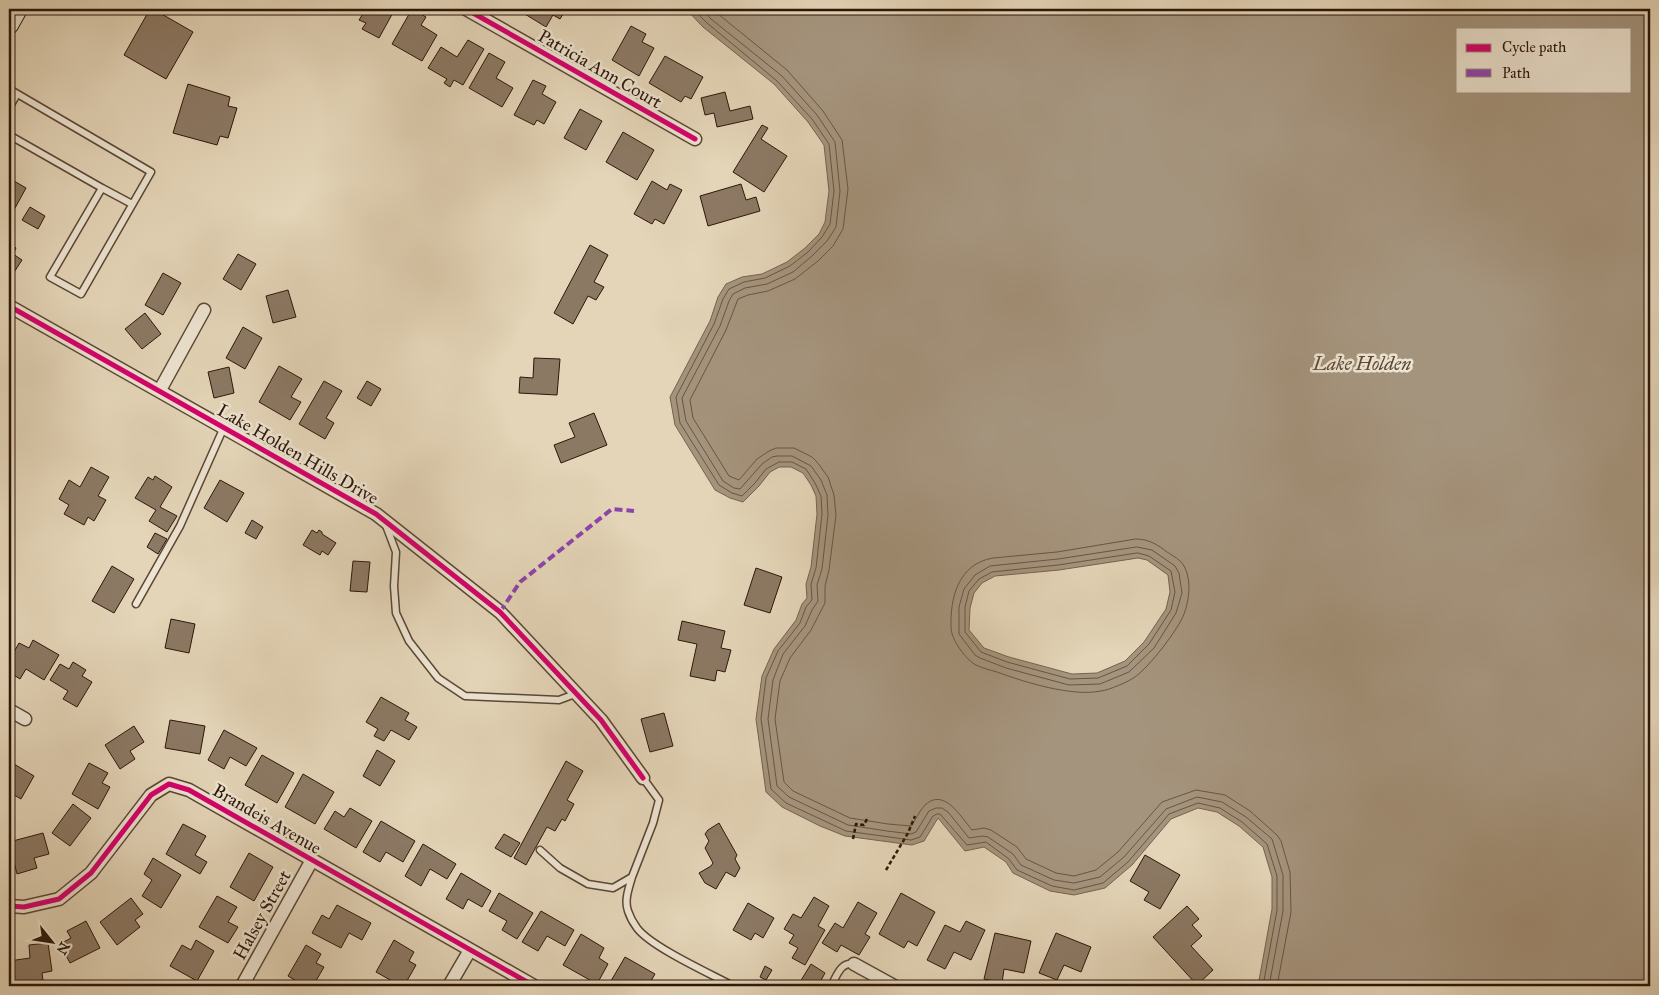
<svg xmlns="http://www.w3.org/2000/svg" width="1659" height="995" font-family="'IM FELL Great Primer',serif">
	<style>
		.water { fill: #a5947d; stroke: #75624f; fill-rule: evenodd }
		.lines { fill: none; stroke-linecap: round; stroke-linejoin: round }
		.shore { stroke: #685544; stroke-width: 1 }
		.building { fill: #8c7964; stroke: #2c160a }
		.lane-casing { stroke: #5a4636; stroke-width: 9 }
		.street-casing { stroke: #5a4636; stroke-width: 15 }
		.secondary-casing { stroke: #2c160a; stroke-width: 20 }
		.path { stroke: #2c160a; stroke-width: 2.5; stroke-dasharray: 4 2.5; stroke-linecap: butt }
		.lane { stroke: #ede4d1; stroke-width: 6 }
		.street { stroke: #ede4d1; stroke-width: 12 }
		.secondary { stroke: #ede4d1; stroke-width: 18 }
		.quiet { stroke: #8e44ad; stroke-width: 4; stroke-dasharray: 8 4; stroke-linecap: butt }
		.cycleway-casing { stroke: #ede4d1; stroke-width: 8 }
		.cycleway { stroke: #d6006c; stroke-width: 5 }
		.labels { text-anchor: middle; stroke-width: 5; stroke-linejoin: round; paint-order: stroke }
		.street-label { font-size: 18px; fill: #2c160a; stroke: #ede4d1 }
		.water-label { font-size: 19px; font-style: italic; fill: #5c4838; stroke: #ede4d1 }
	</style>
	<rect width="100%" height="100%" fill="#e4d5b8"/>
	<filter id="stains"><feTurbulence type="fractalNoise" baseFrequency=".004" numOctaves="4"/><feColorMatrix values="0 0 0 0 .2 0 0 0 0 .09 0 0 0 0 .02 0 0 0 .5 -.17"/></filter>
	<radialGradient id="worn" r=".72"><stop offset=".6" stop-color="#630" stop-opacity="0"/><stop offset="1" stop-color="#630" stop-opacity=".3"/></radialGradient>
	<!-- water -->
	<path class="water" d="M 686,9 L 1650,9 L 1650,986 L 1258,986 L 1272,909 L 1272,877 L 1263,847 L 1239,826 L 1217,812 L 1198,808 L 1171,819 L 1132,865 L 1105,888 L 1074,895 L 1050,891 L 1013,873 L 1006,862 L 984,847 L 965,851 L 938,818 L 924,841 L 912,845 L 845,836 L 820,826 L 782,807 L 766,792 L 756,719 L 762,676 L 774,649 L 796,620 L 802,604 L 807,598 L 806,584 L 811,567 L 817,514 L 816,496 L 811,485 L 803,473 L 791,467 L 779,467 L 770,472 L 759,486 L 743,502 L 730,498 L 715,490 L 675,425 L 670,397 L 710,321 L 718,297 L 726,284 L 742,277 L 762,274 L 787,262 L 805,248 L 819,234 L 825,222 L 829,191 L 824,145 L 808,122 L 774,84 L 703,27 ZM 1458,29 L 1630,29 L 1630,91 L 1458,91 ZM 1138,558 L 1147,560 L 1168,575 L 1170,592 L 1166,609 L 1144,642 L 1125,661 L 1097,673 L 1072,674 L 1009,657 L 984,648 L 969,630 L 970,608 L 974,593 L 982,583 L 995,576 L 1059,570 Z"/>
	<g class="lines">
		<!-- shore -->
		<path class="shore" d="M 693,9 L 707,23 L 777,81 L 812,119 L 829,144 L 834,191 L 830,224 L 822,237 L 808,252 L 790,266 L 765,278 L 744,282 L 729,289 L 723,299 L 714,324 L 676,397 L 680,423 L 719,485 L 732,493 L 742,496 L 755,483 L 766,469 L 779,462 L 792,462 L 806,469 L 815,483 L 821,496 L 822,514 L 816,568 L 811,584 L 812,600 L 806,607 L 800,623 L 778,651 L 766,678 L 761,719 L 771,789 L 786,803 L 846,831 L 911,840 L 920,837 L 933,816 L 937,814 L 940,814 L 967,845 L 986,842 L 1009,859 L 1017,870 L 1052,886 L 1074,890 L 1103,883 L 1128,862 L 1169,814 L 1198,803 L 1220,808 L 1242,822 L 1267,844 L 1277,876 L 1277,910 L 1263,986
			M 702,9 L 711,19 L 782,76 L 817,115 L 835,142 L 840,191 L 836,227 L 827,241 L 812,256 L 793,272 L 767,284 L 745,288 L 733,294 L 729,301 L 720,326 L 682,398 L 686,421 L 723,481 L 734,488 L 740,489 L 762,464 L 772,457 L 777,456 L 792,456 L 811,466 L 821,480 L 827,495 L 828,515 L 822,569 L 817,585 L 818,601 L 812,610 L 805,626 L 783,654 L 773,680 L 768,719 L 777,786 L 789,797 L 848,825 L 887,831 L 911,834 L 916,832 L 929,811 L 936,808 L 942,808 L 948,812 L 969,838 L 983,836 L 988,837 L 1013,854 L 1021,865 L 1054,880 L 1074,883 L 1100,877 L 1124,857 L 1166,809 L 1197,797 L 1222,802 L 1246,817 L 1272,839 L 1283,875 L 1283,911 L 1269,986
			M 712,9 L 787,70 L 823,111 L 842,140 L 848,189 L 843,229 L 833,246 L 818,261 L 795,279 L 768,291 L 748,295 L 738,299 L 726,330 L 690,400 L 693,418 L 729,476 L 739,480 L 757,459 L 769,451 L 776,448 L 794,448 L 812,457 L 817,462 L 828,477 L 834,495 L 836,515 L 829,570 L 825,586 L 825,603 L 811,630 L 790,658 L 780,681 L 775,719 L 784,782 L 793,791 L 850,818 L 888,824 L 911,826 C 916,820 919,811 925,805 C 944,787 961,817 972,830 L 984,828 L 991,830 L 1017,847 L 1026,859 L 1056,873 L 1074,876 L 1096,870 L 1118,852 L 1162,802 L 1196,790 L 1225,795 L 1250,811 L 1277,835 L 1281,841 L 1290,872 L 1291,912 L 1277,986
			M 1136,539 C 1149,539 1158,545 1167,552 C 1173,556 1181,560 1184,566 C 1192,581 1189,600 1184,614 C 1178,630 1149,667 1135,677 C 1128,682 1109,690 1101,691 C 1072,697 1024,682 997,672 C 990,670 982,668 976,665 C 966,660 951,639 951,628 C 950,598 958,564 993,558 L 1057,552 Z
			M 1137,547 L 1152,550 L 1175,566 L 1179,573 L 1182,593 L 1176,613 L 1154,648 L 1129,672 L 1100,684 L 1069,685 L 1006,668 L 980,658 L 975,655 L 959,634 L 959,607 L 964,589 L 975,575 L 990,566 L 1058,559 Z
			M 1138,553 L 1149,556 L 1171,571 L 1175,592 L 1171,610 L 1149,644 L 1127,666 L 1098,678 L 1070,679 L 1007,662 L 981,652 L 965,632 L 965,607 L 969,591 L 979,579 L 992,572 L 1058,565 Z"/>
	</g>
	<!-- building -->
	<path class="building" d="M 150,9 L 153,9 L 193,32 L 166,79 L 124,55 Z
		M 366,9 L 395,9 L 379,38 L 362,29 L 366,23 L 359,20 Z
		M 412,9 L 426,17 L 421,25 L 437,35 L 422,61 L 392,44 Z
		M 521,9 L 566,9 L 560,19 L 553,15 L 546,27 L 520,11 Z
		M 631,26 L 646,34 L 642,42 L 654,48 L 639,76 L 612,60 Z
		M 468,40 L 484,49 L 463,85 L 454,80 L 450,87 L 444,83 L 447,79 L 428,68 L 441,47 L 457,57 Z
		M 489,53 L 505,62 L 496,78 L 513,88 L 502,107 L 469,88 Z
		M 665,56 L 703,77 L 691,99 L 685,96 L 681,102 L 649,83 Z
		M 533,80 L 546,86 L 542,94 L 556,102 L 544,124 L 537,120 L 534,125 L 514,115 Z
		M 188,84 L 230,97 L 228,106 L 237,108 L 228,138 L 220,136 L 217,145 L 173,133 Z
		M 725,92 L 730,111 L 750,106 L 753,119 L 717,127 L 714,113 L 705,115 L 701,98 Z
		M 580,109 L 602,121 L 586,150 L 564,138 Z
		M 762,125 L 768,128 L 761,139 L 787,156 L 764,192 L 733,172 Z
		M 623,132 L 654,150 L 637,180 L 606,162 Z
		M 9,178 L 26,188 L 9,219 Z
		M 652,181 L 667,190 L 670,184 L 682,190 L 664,224 L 655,219 L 652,224 L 634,214 Z
		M 741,184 L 746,200 L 756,197 L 760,211 L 708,226 L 700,196 Z
		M 30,207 L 45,216 L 38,229 L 22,220 Z
		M 9,244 L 16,248 L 13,254 L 22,260 L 11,277 L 9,276 Z
		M 590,245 L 608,255 L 594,282 L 604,287 L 596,300 L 588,296 L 573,324 L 554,313 Z
		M 238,254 L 256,264 L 241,290 L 223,279 Z
		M 163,273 L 181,283 L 163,315 L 145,305 Z
		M 288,290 L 296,317 L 273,323 L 266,296 Z
		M 145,313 L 161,334 L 142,349 L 125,329 Z
		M 243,327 L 262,338 L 245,369 L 226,358 Z
		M 534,358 L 560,359 L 557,395 L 519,393 L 520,377 L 533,378 Z
		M 279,366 L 302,379 L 291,397 L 301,402 L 290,420 L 259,402 Z
		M 229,367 L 234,393 L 214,398 L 208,372 Z
		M 324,381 L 342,391 L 326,418 L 334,423 L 325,439 L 299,424 Z
		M 367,381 L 381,389 L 371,406 L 357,398 Z
		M 594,413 L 607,445 L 561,463 L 554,445 L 575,437 L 569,423 Z
		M 91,467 L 109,477 L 98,496 L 106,500 L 94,521 L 88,517 L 84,525 L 64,514 L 69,505 L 59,499 L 69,480 L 80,487 Z
		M 155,476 L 172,487 L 160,507 L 177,516 L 167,532 L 149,521 L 156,510 L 135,498 L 148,477 L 153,480 Z
		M 220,480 L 244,493 L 227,522 L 204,508 Z
		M 252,520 L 263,527 L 256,539 L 245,533 Z
		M 312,530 L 317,533 L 319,530 L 322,532 L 322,534 L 336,543 L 328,555 L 322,551 L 320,555 L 303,545 Z
		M 155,533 L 167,539 L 158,554 L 147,547 Z
		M 353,561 L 370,562 L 367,592 L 350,591 Z
		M 112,566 L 134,579 L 114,613 L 92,601 Z
		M 756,568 L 782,577 L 770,613 L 744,605 Z
		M 171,619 L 195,624 L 189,653 L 165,648 Z
		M 682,621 L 725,631 L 721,648 L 731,650 L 725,672 L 717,670 L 715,681 L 690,676 L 697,644 L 678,640 Z
		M 33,640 L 59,655 L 44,680 L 26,669 L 20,679 L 9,672 L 9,661 L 19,643 L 29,648 Z
		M 73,662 L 86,670 L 82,676 L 92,682 L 77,707 L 63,699 L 68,691 L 50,680 L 60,664 L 69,669 Z
		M 381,697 L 409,713 L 405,720 L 417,727 L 409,740 L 391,730 L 384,741 L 374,736 L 378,729 L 366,722 Z
		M 664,713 L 673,746 L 650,752 L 641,719 Z
		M 170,720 L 205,726 L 200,754 L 165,748 Z
		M 134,726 L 144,742 L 130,751 L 135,759 L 120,769 L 105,745 Z
		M 224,730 L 257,748 L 246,766 L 230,757 L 224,769 L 208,760 Z
		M 377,750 L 395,761 L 380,786 L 363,776 Z
		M 262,755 L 294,773 L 277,803 L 245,785 Z
		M 9,761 L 34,776 L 21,799 L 9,792 Z
		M 566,761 L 583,771 L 567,800 L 574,804 L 565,821 L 562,819 L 555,831 L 547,827 L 526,865 L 514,858 Z
		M 89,763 L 108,773 L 102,783 L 110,787 L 98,809 L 72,794 Z
		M 303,774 L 334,792 L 315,824 L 285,807 Z
		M 73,804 L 91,818 L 70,846 L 52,833 Z
		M 350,808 L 372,821 L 356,848 L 324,829 L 335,811 L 344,817 Z
		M 381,821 L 415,841 L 403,862 L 386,852 L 380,862 L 363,852 Z
		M 719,823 L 737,855 L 735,859 L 740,868 L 735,877 L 726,872 L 716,889 L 705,883 L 699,873 L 711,866 L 713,863 L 705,848 L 709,841 L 705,834 L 708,830 Z
		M 183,824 L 206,836 L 195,855 L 207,862 L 200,874 L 166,854 Z
		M 43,833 L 49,854 L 34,858 L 37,868 L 17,874 L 9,842 Z
		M 504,834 L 520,843 L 511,857 L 495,848 Z
		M 423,844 L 456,864 L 447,879 L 430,869 L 421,886 L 405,876 Z
		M 249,853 L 273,867 L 254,901 L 230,887 Z
		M 1145,855 L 1180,875 L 1160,909 L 1144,900 L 1149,892 L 1130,881 Z
		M 153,858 L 181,875 L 161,908 L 142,896 L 152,880 L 144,874 Z
		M 461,873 L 491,891 L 482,907 L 468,899 L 463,909 L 446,899 Z
		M 499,893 L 533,913 L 517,939 L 502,930 L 507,921 L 489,911 Z
		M 901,893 L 935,912 L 917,946 L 908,941 L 904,948 L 879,934 Z
		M 217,896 L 237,907 L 228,922 L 238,927 L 228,943 L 199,927 Z
		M 814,897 L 829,906 L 818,926 L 825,930 L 805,965 L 792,958 L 798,948 L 789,943 L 794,935 L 784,929 L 793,914 L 801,918 Z
		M 131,898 L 143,914 L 135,920 L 140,927 L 117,945 L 100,922 Z
		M 858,902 L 877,913 L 865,934 L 870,937 L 859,955 L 841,945 L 837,952 L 822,943 L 835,923 L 843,928 Z
		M 748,903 L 774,918 L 763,938 L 755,933 L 751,940 L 733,930 Z
		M 337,905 L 371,923 L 362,940 L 349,933 L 341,948 L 312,933 L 322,915 L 329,919 Z
		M 1187,906 L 1199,919 L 1192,925 L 1202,936 L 1191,946 L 1213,970 L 1197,985 L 1153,937 Z
		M 541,911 L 574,930 L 565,946 L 547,936 L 538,951 L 522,942 Z
		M 86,921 L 100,948 L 70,963 L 60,944 L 71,938 L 67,931 Z
		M 966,921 L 985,930 L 971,960 L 954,952 L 945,969 L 927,960 L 945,925 L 960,932 Z
		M 995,933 L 1031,941 L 1024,973 L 1004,969 L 1002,983 L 984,979 Z
		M 1056,933 L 1091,947 L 1081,972 L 1064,965 L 1057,980 L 1039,973 Z
		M 581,934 L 604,948 L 599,958 L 608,964 L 597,984 L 563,965 Z
		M 196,940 L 214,951 L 197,981 L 170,966 L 182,945 L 191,950 Z
		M 394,940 L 414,952 L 409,961 L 416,965 L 404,986 L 401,986 L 376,972 Z
		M 48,943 L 52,971 L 42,973 L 43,980 L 13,985 L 9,961 L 30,958 L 29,945 Z
		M 306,945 L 321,954 L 316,963 L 324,967 L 313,986 L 305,986 L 288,976 Z
		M 625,957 L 655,974 L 648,986 L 632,986 L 627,983 L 625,986 L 608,986 Z
		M 811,964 L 825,973 L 818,986 L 807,986 L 800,982 Z
		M 765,966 L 772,970 L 766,980 L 760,977 Z"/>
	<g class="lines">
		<defs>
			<path id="lane" d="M 9,89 L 151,172 L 81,294 L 50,277 L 102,188 L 9,135
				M 9,108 L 17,94
				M 102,188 L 132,204
				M 385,523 L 396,552 L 394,586 L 396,613 L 409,641 L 438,678 L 465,696 L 559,700 L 575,694
				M 136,604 L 180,526 L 224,427
				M 540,850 L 560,868 L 588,884 L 613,888 L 632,877 L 653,823 L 659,800 L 643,778
				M 632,877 C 629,888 624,900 628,911 C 630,917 634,924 637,928 C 651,947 711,974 733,986
				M 831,986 C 837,976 840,962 854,964"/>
			<path id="street" d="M 466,9 L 695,139
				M 9,306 L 376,514 L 500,612 L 601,720 L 643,778
				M 160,390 L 204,310
				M 9,710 L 25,719
				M 9,906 L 24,907 L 59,899 L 91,873 L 151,795 L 169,784 L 189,790 L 534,986
				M 854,964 L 894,986
				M 242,986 L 312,860
				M 449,986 L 470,950"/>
			<path id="secondary" d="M 9,25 L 18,9"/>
		</defs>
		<!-- lane casing -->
		<use href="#lane" class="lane-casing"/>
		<!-- street casing -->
		<use href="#street" class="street-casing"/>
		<!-- secondary casing -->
		<use href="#secondary" class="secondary-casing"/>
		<!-- path -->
		<path class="path" d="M 853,839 L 856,824 L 864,825 L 868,817
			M 886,870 L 908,833 L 915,816"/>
		<!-- lane -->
		<use href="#lane" class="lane"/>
		<!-- street -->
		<use href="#street" class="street"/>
		<!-- secondary -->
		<use href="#secondary" class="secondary"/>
		<!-- quiet -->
		<path class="quiet" d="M 500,612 L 520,582 L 612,509 L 634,511"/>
		<defs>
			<path id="cycleway" d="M 466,9 L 695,139
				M 9,306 L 376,514 L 500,612 L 601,720 L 643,778
				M 9,906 L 24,907 L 59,899 L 91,873 L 151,795 L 169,784 L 189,790 L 534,986"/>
		</defs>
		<!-- cycleway casing -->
		<use href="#cycleway" class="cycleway-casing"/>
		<!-- cycleway -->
		<use href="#cycleway" class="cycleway"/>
	</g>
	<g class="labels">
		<!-- street labels -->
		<g class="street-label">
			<text transform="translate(600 69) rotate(30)" y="6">Patricia Ann Court</text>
			<text transform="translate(298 454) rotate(30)" y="6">Lake Holden Hills Drive</text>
			<text transform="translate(267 819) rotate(30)" y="6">Brandeis Avenue</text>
			<text transform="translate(262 915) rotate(-61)" y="6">Halsey Street</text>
		</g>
		<!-- water labels -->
		<g class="water-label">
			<text x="1362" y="370">Lake Holden</text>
		</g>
	</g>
	<!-- margin -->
	<rect width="1659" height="995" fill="none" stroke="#e4d5b8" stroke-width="30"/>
	<rect x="10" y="10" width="1639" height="975" fill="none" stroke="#2c160a" stroke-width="2.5"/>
	<rect x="15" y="15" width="1629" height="965" fill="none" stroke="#2c160a"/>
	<!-- legend -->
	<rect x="1456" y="28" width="175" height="65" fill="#ede4d1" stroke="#a09281"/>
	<rect x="1466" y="44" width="25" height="8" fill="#d6006c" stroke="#a09281"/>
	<text x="1502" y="52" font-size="15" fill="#2c160a">Cycle path</text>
	<rect x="1466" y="69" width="25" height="8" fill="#8e44ad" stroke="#a09281"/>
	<text x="1502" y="78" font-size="15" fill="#2c160a">Path</text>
	<!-- north arrow -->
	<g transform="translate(52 942) rotate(120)" stroke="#ede4d1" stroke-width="4" paint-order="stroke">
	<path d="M0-4L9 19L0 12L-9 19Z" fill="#2c160a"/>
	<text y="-8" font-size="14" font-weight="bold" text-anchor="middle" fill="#2c160a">N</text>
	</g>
	<rect width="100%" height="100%" filter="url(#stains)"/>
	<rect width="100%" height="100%" fill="url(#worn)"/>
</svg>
